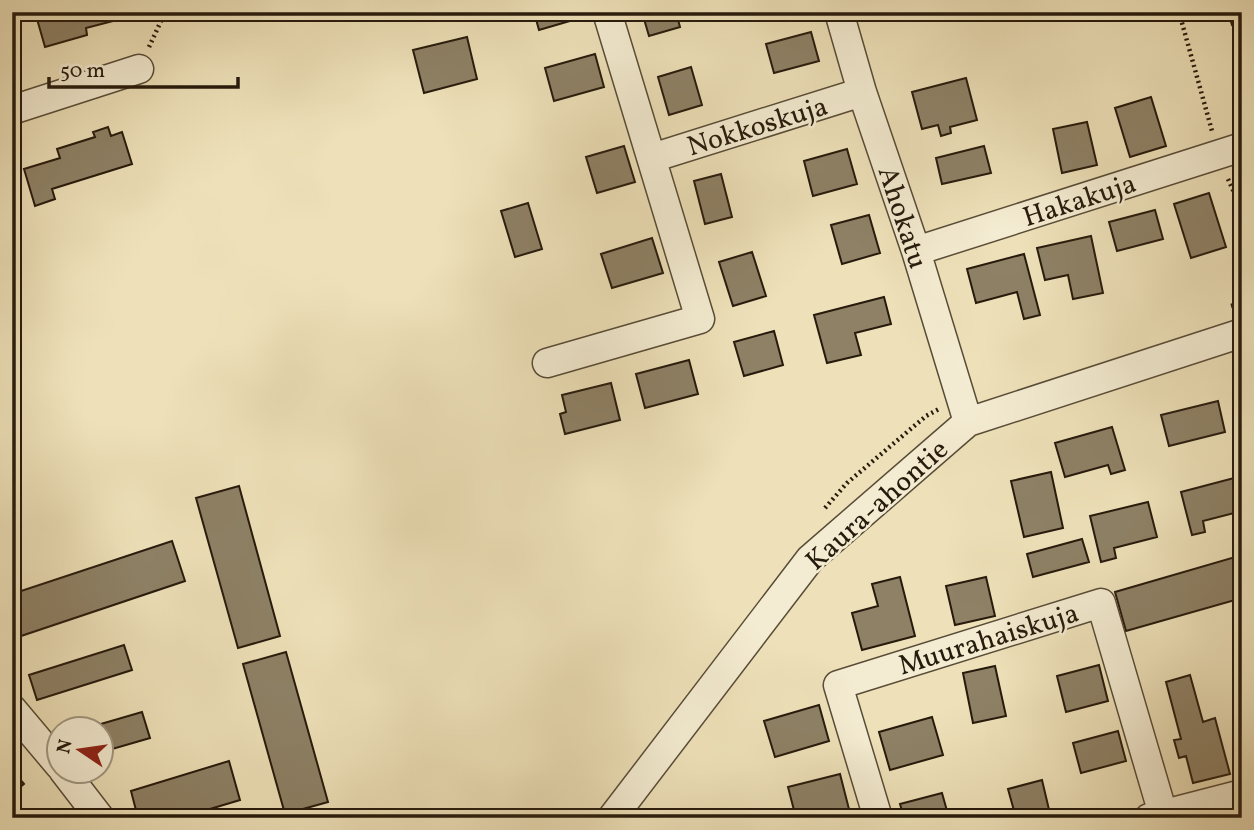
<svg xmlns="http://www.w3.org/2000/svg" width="1254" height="830" font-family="Vollkorn,serif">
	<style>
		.building { fill: #8e8166; stroke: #261a0c; stroke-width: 2 }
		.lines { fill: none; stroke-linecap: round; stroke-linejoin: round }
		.minor-casing { stroke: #584c37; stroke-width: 31 }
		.path { stroke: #261a0c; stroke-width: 4.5; stroke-dasharray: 2 3.5; stroke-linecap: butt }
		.minor { stroke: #f4ecd2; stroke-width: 28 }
		.labels { text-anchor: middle; stroke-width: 5; stroke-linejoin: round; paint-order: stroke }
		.street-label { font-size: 28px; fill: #261a0c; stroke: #f4ecd2 }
	</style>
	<rect width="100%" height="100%" fill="#eee1b9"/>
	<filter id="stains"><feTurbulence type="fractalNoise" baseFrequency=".00286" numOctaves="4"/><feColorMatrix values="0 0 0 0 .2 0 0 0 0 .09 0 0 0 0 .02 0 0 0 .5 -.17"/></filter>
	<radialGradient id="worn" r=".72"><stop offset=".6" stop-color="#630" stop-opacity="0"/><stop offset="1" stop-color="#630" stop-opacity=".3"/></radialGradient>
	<!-- building -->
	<path class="building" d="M 35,12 L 111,12 L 113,21 L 86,28 L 87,35 L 45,47 Z
		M 534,12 L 578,12 L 580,18 L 539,30 Z
		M 642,12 L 676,12 L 680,27 L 649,36 Z
		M 1228,12 L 1242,12 L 1242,22 L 1232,25 Z
		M 811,32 L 819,61 L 774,73 L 766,44 Z
		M 467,37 L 477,79 L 424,93 L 413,50 Z
		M 595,54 L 604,87 L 554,101 L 545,68 Z
		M 691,67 L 702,105 L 669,115 L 658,77 Z
		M 966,78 L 977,120 L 950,127 L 951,133 L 941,136 L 938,125 L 922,129 L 912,92 Z
		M 1151,97 L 1166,146 L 1130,157 L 1115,108 Z
		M 1087,122 L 1097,165 L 1062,173 L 1053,129 Z
		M 108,127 L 111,136 L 122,132 L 132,164 L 52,189 L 55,199 L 35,206 L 24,169 L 60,158 L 57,149 L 95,137 L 93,132 Z
		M 624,146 L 635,182 L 597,193 L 586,157 Z
		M 984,146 L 991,173 L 942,184 L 936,158 Z
		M 847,149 L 857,184 L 813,196 L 804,161 Z
		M 721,174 L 732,217 L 705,224 L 694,181 Z
		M 1209,193 L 1226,247 L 1191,258 L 1174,204 Z
		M 528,203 L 542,249 L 515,257 L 501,211 Z
		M 1155,210 L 1163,239 L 1117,251 L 1109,222 Z
		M 869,215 L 880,253 L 842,264 L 831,225 Z
		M 1091,236 L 1103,293 L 1073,299 L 1068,275 L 1045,280 L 1037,248 Z
		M 652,238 L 663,273 L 612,288 L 601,254 Z
		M 752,252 L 766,296 L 733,306 L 719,262 Z
		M 1024,254 L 1040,315 L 1024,319 L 1017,292 L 976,303 L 967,269 Z
		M 884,297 L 891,324 L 855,333 L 861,355 L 827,363 L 814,315 Z
		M 774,331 L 783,365 L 744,376 L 734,342 Z
		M 689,360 L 698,394 L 645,408 L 636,374 Z
		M 611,383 L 620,420 L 565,434 L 560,414 L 566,412 L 562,395 Z
		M 1218,401 L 1225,432 L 1169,446 L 1161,415 Z
		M 1112,427 L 1125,470 L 1111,474 L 1108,465 L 1065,477 L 1055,443 Z
		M 1051,472 L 1063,528 L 1024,537 L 1011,481 Z
		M 1238,477 L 1242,492 L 1242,511 L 1203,521 L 1205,532 L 1192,535 L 1181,492 Z
		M 239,486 L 280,636 L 238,648 L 196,498 Z
		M 1148,502 L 1157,537 L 1114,548 L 1116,558 L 1101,562 L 1090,516 Z
		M 1082,539 L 1089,562 L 1033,577 L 1027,554 Z
		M 172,541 L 185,581 L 12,639 L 12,594 Z
		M 1242,555 L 1242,598 L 1126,631 L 1115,592 Z
		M 900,577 L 915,636 L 862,650 L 852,613 L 878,606 L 872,584 Z
		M 986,577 L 995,616 L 955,625 L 946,586 Z
		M 124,645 L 132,670 L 37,700 L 29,675 Z
		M 286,652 L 328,802 L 285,814 L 243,664 Z
		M 1099,665 L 1108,701 L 1066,712 L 1057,676 Z
		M 995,666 L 1006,716 L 973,723 L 963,673 Z
		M 1190,675 L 1203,722 L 1215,718 L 1230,774 L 1193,783 L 1186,756 L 1179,758 L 1174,740 L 1181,739 L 1166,682 Z
		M 819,705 L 829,741 L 775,757 L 764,721 Z
		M 142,712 L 150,738 L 102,752 L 102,728 L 87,728 Z
		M 932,717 L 943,755 L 890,770 L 879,732 Z
		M 1118,731 L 1126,761 L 1081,773 L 1073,743 Z
		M 229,761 L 240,800 L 180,818 L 138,818 L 131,791 Z
		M 12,770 L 24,784 L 12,794 Z
		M 840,774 L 850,813 L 832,818 L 796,818 L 788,787 Z
		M 1042,780 L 1051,818 L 1016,818 L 1008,789 Z
		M 942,793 L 949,818 L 904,818 L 900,804 Z"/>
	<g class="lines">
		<defs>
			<path id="minor" d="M 839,12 L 862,92 L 916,251 L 968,422
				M 12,110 L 139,69
				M 652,158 L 862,92
				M 916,251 L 1242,147
				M 547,363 L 700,319 L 607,12
				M 12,709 L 60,766
				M 63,770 L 100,818
				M 612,818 L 810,559 L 968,422 L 1242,333
				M 878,818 L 838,685 L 1101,603 L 1163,814
				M 1149,818 L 1242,794"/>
		</defs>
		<!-- minor casing -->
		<use href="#minor" class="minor-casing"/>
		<!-- path -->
		<path class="path" d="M 1179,12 L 1212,131
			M 149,47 L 161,21 L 160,12
			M 1228,179 L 1242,210
			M 1231,306 L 1242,303
			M 825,508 L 847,483 L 926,416 L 939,409"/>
		<!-- minor -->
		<use href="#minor" class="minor"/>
	</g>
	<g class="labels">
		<!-- street labels -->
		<g class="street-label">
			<text transform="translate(757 125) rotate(-17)" y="10">Nokkoskuja</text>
			<text transform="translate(1079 199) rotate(-18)" y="10">Hakakuja</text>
			<text transform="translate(904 217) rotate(72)" y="10">Ahokatu</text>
			<text transform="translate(876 504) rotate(-42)" y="10">Kaura-ahontie</text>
			<text transform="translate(988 638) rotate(-17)" y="10">Muurahaiskuja</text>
		</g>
	</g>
	<!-- margin -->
	<rect width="1254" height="830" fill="none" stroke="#eee1b9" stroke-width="42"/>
	<rect x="14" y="14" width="1226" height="802" fill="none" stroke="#261a0c" stroke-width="3.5"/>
	<rect x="21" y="21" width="1212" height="788" fill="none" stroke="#261a0c" stroke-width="2"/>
	<!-- north arrow -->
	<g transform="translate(80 750) rotate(283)"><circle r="33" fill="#f4ecd2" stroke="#a29883" stroke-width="2"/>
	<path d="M0-5L12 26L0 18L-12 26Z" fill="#8f2418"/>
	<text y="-10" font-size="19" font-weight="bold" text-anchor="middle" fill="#261a0c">N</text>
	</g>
	<!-- scale -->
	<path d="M49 77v10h189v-10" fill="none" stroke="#261a0c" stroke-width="3.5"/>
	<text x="60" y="77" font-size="21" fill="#261a0c" stroke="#f4ecd2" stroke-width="5" paint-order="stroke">50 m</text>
	<rect width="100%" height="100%" filter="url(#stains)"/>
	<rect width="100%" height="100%" fill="url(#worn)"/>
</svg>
